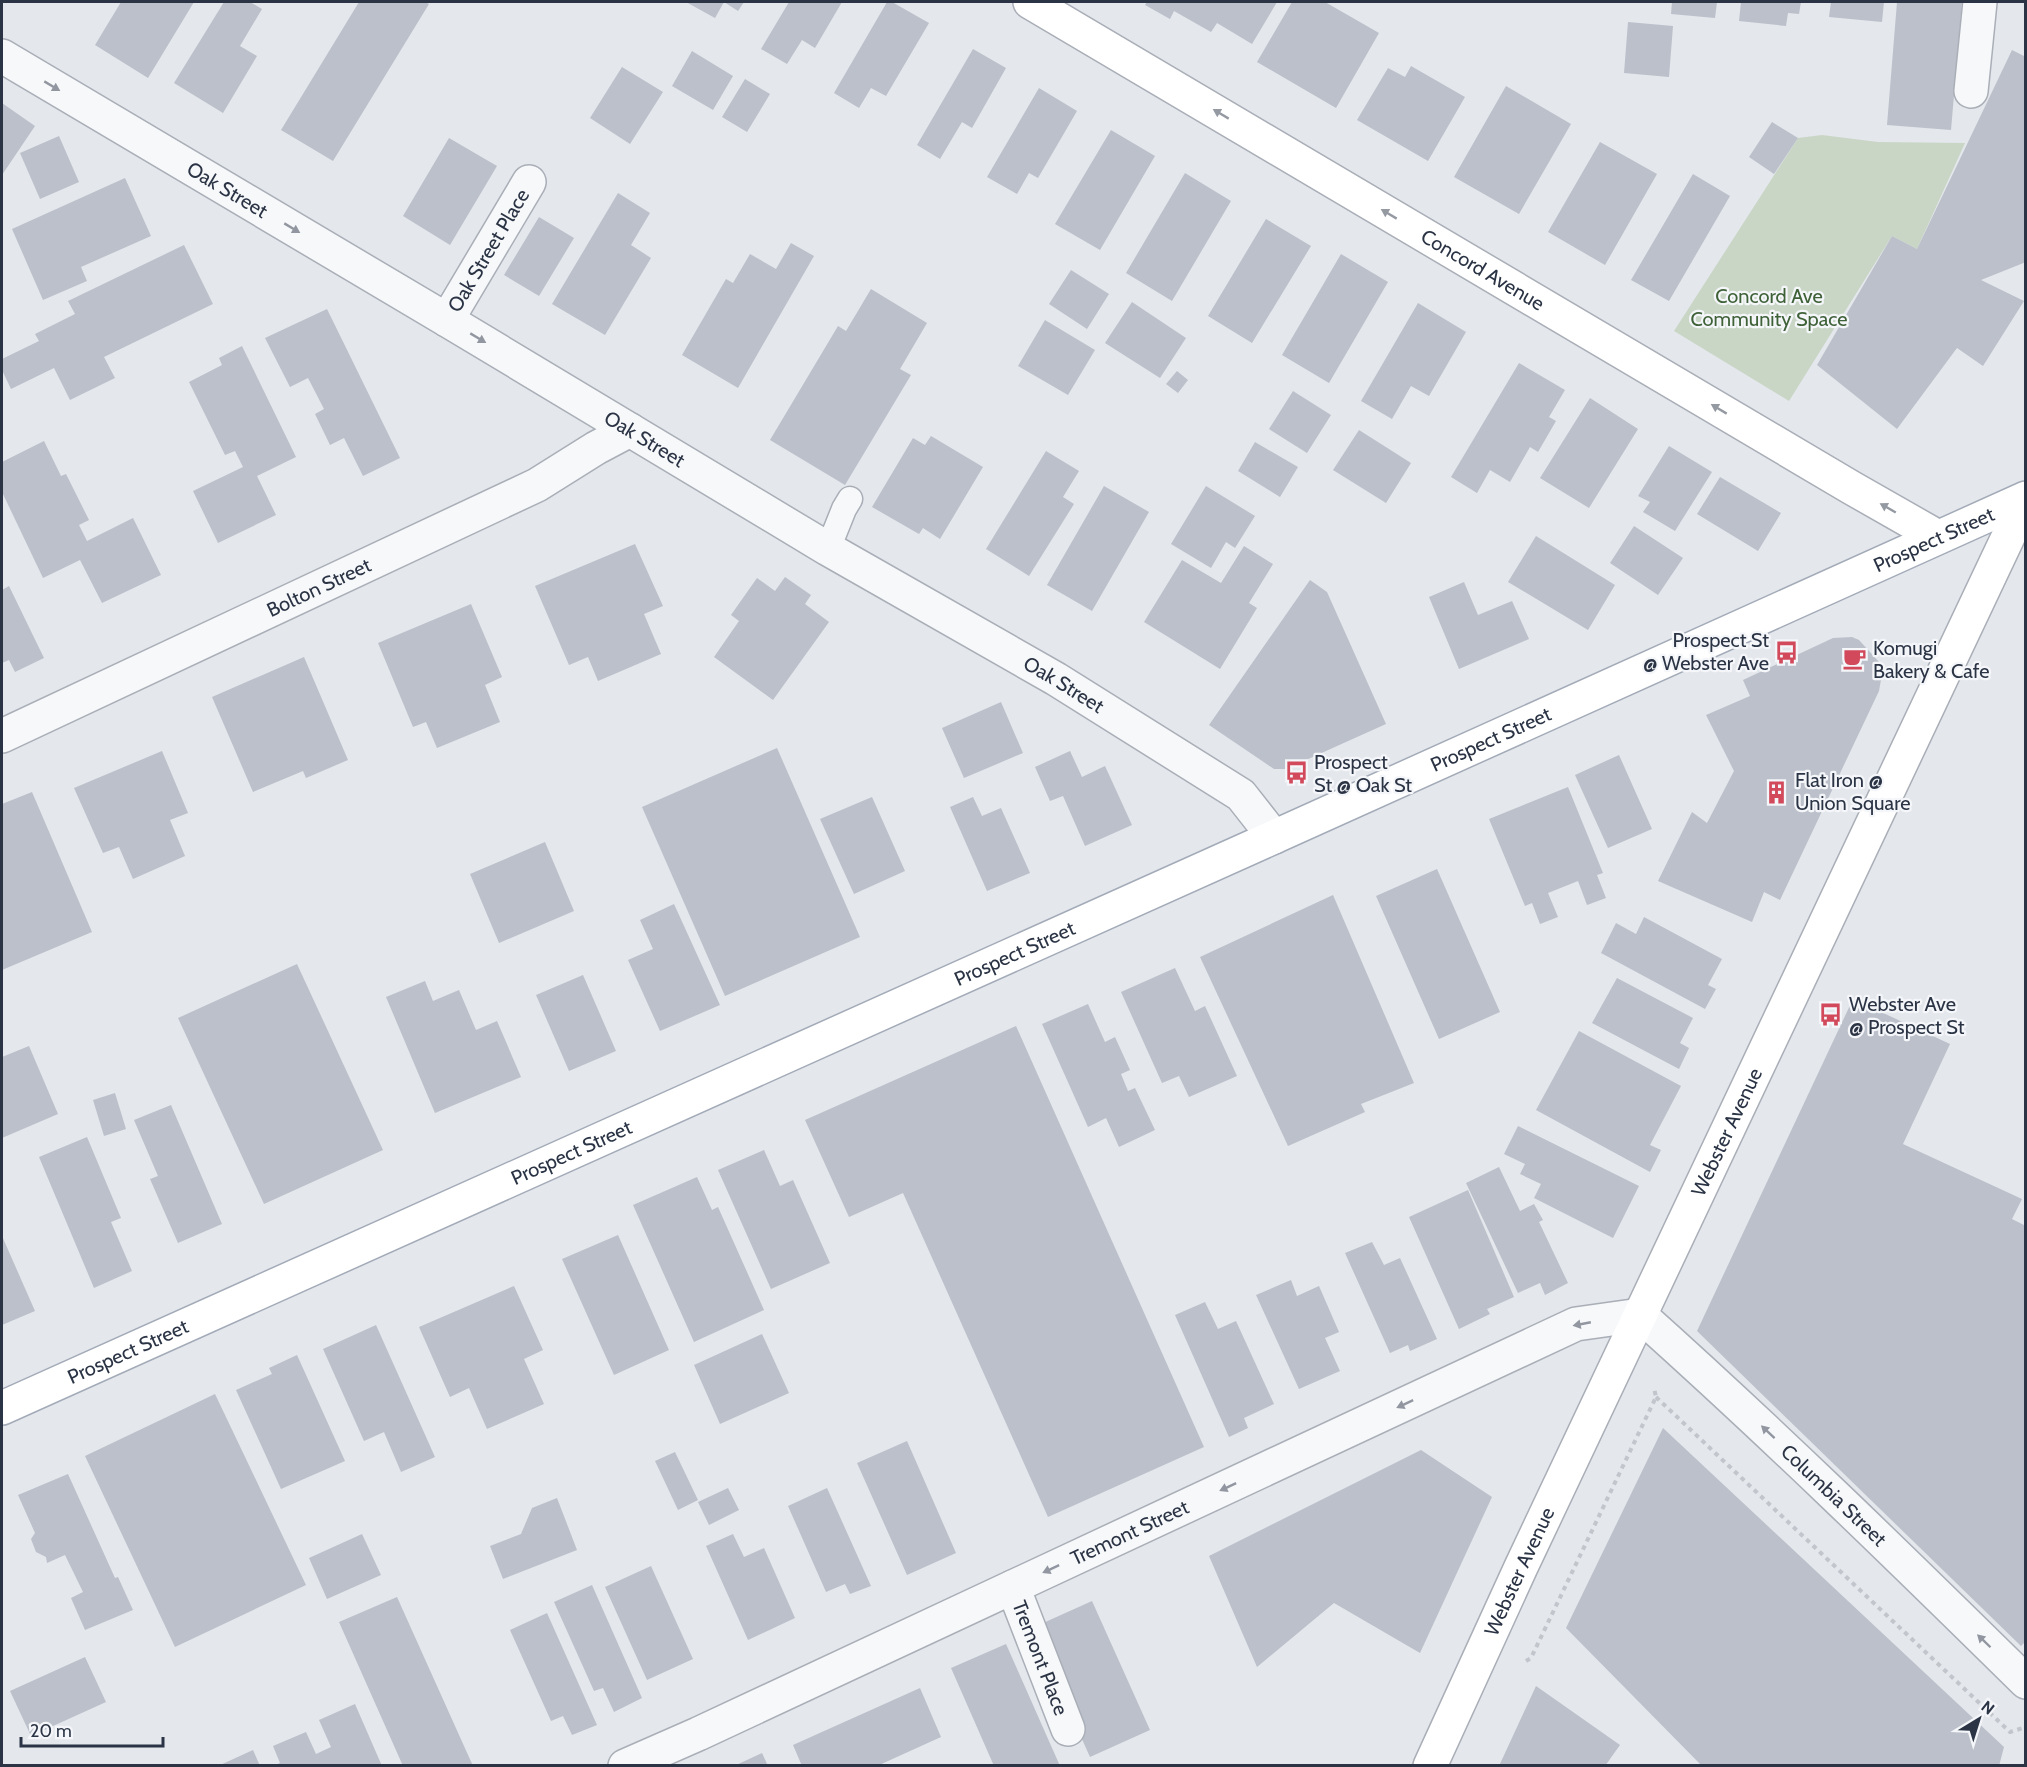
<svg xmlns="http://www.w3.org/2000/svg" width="2027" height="1767" font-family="Cabin,sans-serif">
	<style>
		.green { fill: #c9d6c5 }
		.building { fill: #bbc0ca }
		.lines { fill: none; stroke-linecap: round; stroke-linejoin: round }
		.service-casing { stroke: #a9aeb7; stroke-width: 27 }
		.pedestrian-casing { stroke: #a9aeb7; stroke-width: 36 }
		.minor-casing { stroke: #a9aeb7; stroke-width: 36 }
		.secondary-casing { stroke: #a9aeb7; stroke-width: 36 }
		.primary-casing { stroke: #a3abb8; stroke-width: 36 }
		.path { stroke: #c2c5cb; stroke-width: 4; stroke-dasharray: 4.5 4.5; stroke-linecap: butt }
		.service { stroke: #f7f8fa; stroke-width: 24 }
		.pedestrian { stroke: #f7f8fa; stroke-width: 33 }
		.minor { stroke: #f7f8fa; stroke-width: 33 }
		.secondary { stroke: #fff; stroke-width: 33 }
		.primary { stroke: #fff; stroke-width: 33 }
		.oneway { fill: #9196a0 }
		.oneway2 { fill: #959aa2 }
		.labels { text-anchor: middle; stroke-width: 4.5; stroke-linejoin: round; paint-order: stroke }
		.street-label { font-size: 20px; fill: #2b3445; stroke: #f4f6f9 }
		.park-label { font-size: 20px; fill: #3f6138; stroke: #f4f6f9 }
		.poi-label { font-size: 20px; fill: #2b3445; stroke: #f4f6f9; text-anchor: start }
	</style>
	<rect width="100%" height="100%" fill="#e4e7ec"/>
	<!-- green -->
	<path class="green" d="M 1822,135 L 1878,142 L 1965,143 L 1917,249 L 1892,236 L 1789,401 L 1674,331 L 1798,138 Z"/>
	<!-- building -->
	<path class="building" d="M 121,2 L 194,2 L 148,78 L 95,45 Z
		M 224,2 L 250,2 L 262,9 L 240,46 L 257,56 L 223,113 L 174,83 Z
		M 359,2 L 425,2 L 429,4 L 333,161 L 281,130 Z
		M 686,2 L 744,2 L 738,11 L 724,2 L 715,18 Z
		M 789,2 L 842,2 L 815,48 L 802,40 L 787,64 L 761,49 Z
		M 887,2 L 892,2 L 929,23 L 886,96 L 871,88 L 859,108 L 834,93 Z
		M 1147,2 L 1277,2 L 1252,44 L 1217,23 L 1211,32 L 1174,11 L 1170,19 L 1145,5 Z
		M 1292,2 L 1325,2 L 1379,33 L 1336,108 L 1257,62 Z
		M 1672,2 L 1717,2 L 1715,18 L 1671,14 Z
		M 1741,2 L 1801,2 L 1799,14 L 1788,13 L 1786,26 L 1739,21 Z
		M 1831,2 L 1884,2 L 1882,22 L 1829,17 Z
		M 1897,2 L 1962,2 L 1951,130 L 1887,125 Z
		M 1628,22 L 1673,26 L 1669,77 L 1624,73 Z
		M 973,49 L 1006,68 L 972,128 L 962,122 L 940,159 L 917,145 Z
		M 2012,50 L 2026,57 L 2026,262 L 1981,280 L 2024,301 L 1983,366 L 1957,348 L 1897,429 L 1817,365 L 1892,236 L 1917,249 Z
		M 692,51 L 733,76 L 713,110 L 672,86 Z
		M 1411,66 L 1465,97 L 1428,161 L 1357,120 L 1388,68 L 1405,77 Z
		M 622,67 L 663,92 L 630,144 L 590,118 Z
		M 745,79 L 770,94 L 747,132 L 722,117 Z
		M 1506,86 L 1571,124 L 1519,214 L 1454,177 Z
		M 1039,88 L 1077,111 L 1038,178 L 1029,173 L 1017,194 L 987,177 Z
		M 2,103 L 35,126 L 2,175 Z
		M 1772,122 L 1798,138 L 1774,174 L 1749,157 Z
		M 1111,130 L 1155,156 L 1100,250 L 1055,224 Z
		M 59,136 L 79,182 L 40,199 L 20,153 Z
		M 449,138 L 497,166 L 450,245 L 403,216 Z
		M 1600,142 L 1657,174 L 1605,265 L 1548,232 Z
		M 1185,173 L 1231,201 L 1172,301 L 1126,273 Z
		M 1693,174 L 1730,196 L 1669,301 L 1631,280 Z
		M 125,178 L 151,236 L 81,267 L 87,281 L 43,300 L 12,229 Z
		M 618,193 L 650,213 L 631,245 L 651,258 L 605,335 L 552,304 Z
		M 539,217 L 574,238 L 539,296 L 504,275 Z
		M 1266,219 L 1311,246 L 1252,343 L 1208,316 Z
		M 791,243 L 814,256 L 738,388 L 682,355 L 726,279 L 733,283 L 750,254 L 776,269 Z
		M 184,245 L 213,304 L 104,357 L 115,378 L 70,400 L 54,368 L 11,389 L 2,370 L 2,359 L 39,341 L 35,334 L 75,314 L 68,301 Z
		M 1341,254 L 1388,282 L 1329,383 L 1282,355 Z
		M 1071,270 L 1109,294 L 1087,329 L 1049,304 Z
		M 871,289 L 927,323 L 900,369 L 911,375 L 845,485 L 770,440 L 838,326 L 846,331 Z
		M 1132,302 L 1186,338 L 1160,378 L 1105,343 Z
		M 1418,303 L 1466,332 L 1429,396 L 1411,386 L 1392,419 L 1361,401 Z
		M 327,309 L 400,458 L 363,476 L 344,438 L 330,445 L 315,414 L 324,409 L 308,378 L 290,387 L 265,338 Z
		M 1045,320 L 1095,350 L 1068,395 L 1018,366 Z
		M 242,346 L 296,457 L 257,476 L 276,515 L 218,543 L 193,491 L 243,467 L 235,451 L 225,455 L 189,382 L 222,365 L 219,358 Z
		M 1519,363 L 1565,390 L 1549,417 L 1556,421 L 1538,452 L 1530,447 L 1510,482 L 1490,470 L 1477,493 L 1451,477 Z
		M 1177,371 L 1188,380 L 1178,393 L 1166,384 Z
		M 1293,391 L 1331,415 L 1307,453 L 1269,429 Z
		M 1590,398 L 1638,429 L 1589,508 L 1540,478 Z
		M 1359,430 L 1411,463 L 1386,503 L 1333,470 Z
		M 931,436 L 983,467 L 940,539 L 923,528 L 919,534 L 872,507 L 913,438 L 925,445 Z
		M 44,441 L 61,476 L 66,474 L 89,520 L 79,525 L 87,541 L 133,518 L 161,575 L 102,603 L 80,560 L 43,578 L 2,492 L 2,462 Z
		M 1255,442 L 1298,467 L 1280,497 L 1238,471 Z
		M 1669,446 L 1712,472 L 1675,531 L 1643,512 L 1650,502 L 1638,496 Z
		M 1046,451 L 1079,471 L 1063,497 L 1074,504 L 1029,576 L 986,549 Z
		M 1720,477 L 1781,513 L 1758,551 L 1697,514 Z
		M 1104,486 L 1149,512 L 1092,611 L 1047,585 Z
		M 1206,486 L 1255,516 L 1235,548 L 1226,542 L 1211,568 L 1171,544 Z
		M 1634,526 L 1683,558 L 1658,595 L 1610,563 Z
		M 1536,536 L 1615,585 L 1588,630 L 1508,582 Z
		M 635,544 L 663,606 L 644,614 L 661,654 L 598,681 L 588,657 L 569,665 L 535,586 Z
		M 1244,546 L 1273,564 L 1249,603 L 1257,608 L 1220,669 L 1144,622 L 1182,560 L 1221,583 Z
		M 785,577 L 811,595 L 805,604 L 829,622 L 773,700 L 714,657 L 739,621 L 731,615 L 757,578 L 775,591 Z
		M 1310,580 L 1327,592 L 1386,724 L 1286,769 L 1274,769 L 1209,725 Z
		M 1464,582 L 1478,615 L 1512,601 L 1529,639 L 1459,669 L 1429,597 Z
		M 9,586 L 44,658 L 15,672 L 9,660 L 2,663 L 2,590 Z
		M 471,604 L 502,677 L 485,685 L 500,722 L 437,748 L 426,722 L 413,727 L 378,643 Z
		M 1852,637 L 1859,640 L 1879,662 L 1882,674 L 1879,691 L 1780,900 L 1764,892 L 1752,922 L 1658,881 L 1692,812 L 1707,823 L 1734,771 L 1706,715 L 1750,696 L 1743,680 L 1833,638 Z
		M 304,657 L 348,760 L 306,778 L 303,771 L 253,792 L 212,697 Z
		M 1001,702 L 1023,753 L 964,778 L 942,728 Z
		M 777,748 L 860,937 L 725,996 L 642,807 Z
		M 162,751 L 188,813 L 170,820 L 185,856 L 133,879 L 119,847 L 103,853 L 74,788 Z
		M 1070,751 L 1082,777 L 1105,766 L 1132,825 L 1085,846 L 1063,796 L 1050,801 L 1035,767 Z
		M 1619,755 L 1652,829 L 1608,848 L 1575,775 Z
		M 1568,787 L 1603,873 L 1597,875 L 1606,898 L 1587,905 L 1578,881 L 1548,893 L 1558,917 L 1540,924 L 1532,903 L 1525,906 L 1489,819 Z
		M 32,792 L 92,932 L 2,970 L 2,804 Z
		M 872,797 L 905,871 L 854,894 L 820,819 Z
		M 973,797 L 982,816 L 1001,808 L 1030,873 L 987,891 L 950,807 Z
		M 545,842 L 574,911 L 499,943 L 470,874 Z
		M 1437,869 L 1500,1012 L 1439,1039 L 1376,896 Z
		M 1333,895 L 1414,1083 L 1361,1104 L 1365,1112 L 1288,1146 L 1200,957 Z
		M 674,904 L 720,1005 L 660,1031 L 628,960 L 653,949 L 640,920 Z
		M 1644,917 L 1722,959 L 1708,985 L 1716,989 L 1705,1009 L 1601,953 L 1616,923 L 1636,934 Z
		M 297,964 L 383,1150 L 264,1204 L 178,1018 Z
		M 1175,968 L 1195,1011 L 1205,1006 L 1237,1076 L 1189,1097 L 1179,1076 L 1162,1083 L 1121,992 Z
		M 583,975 L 616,1051 L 569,1071 L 536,995 Z
		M 1617,978 L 1693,1018 L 1680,1043 L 1689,1048 L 1679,1069 L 1592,1023 Z
		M 425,981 L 433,1001 L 459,990 L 476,1030 L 497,1021 L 521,1077 L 435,1113 L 386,997 Z
		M 1853,999 L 1950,1044 L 1903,1144 L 2022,1199 L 2012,1219 L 2026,1226 L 2026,1641 L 2021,1646 L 1697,1331 Z
		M 1088,1004 L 1105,1042 L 1115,1037 L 1130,1070 L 1121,1074 L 1128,1091 L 1135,1088 L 1155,1130 L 1119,1147 L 1106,1118 L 1088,1127 L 1042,1024 Z
		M 1016,1026 L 1204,1447 L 1048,1517 L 903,1193 L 849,1217 L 805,1120 Z
		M 1579,1031 L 1681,1086 L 1650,1145 L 1661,1150 L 1650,1172 L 1536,1110 Z
		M 29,1046 L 58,1114 L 2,1138 L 2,1057 Z
		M 115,1093 L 126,1129 L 104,1136 L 93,1100 Z
		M 171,1105 L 222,1224 L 178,1243 L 150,1179 L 158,1176 L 134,1120 Z
		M 1518,1126 L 1639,1186 L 1613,1238 L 1534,1198 L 1541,1184 L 1520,1174 L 1525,1164 L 1504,1154 Z
		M 87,1137 L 121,1218 L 111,1222 L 132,1271 L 94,1288 L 39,1157 Z
		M 764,1150 L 780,1186 L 793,1180 L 830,1263 L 771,1289 L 718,1170 Z
		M 1499,1167 L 1520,1211 L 1534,1204 L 1543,1220 L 1539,1222 L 1568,1283 L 1545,1295 L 1540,1283 L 1518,1293 L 1466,1183 Z
		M 697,1177 L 712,1210 L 718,1207 L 764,1310 L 694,1342 L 633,1205 Z
		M 1468,1190 L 1514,1297 L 1487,1309 L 1490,1314 L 1459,1329 L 1409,1217 Z
		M 618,1235 L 669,1350 L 614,1375 L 562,1259 Z
		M 2,1236 L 35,1311 L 2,1325 Z
		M 1372,1242 L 1384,1265 L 1400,1258 L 1437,1339 L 1410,1351 L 1408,1345 L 1390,1353 L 1345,1253 Z
		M 1291,1280 L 1297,1296 L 1319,1286 L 1339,1332 L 1325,1338 L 1340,1371 L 1299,1389 L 1256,1295 Z
		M 514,1286 L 543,1350 L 524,1359 L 544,1404 L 487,1429 L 469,1388 L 450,1397 L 419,1327 Z
		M 1205,1302 L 1218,1329 L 1236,1321 L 1274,1404 L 1244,1418 L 1248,1428 L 1229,1437 L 1175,1315 Z
		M 376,1325 L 435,1457 L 401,1472 L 384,1432 L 364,1441 L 323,1349 Z
		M 762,1334 L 789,1393 L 720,1424 L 694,1365 Z
		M 297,1355 L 345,1461 L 281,1489 L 236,1390 L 272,1374 L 269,1368 Z
		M 215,1394 L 306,1585 L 175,1647 L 85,1456 Z
		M 1663,1428 L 2004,1747 L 1999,1766 L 1702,1766 L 1566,1628 Z
		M 907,1441 L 956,1553 L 907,1575 L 857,1463 Z
		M 1421,1450 L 1492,1497 L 1420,1653 L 1334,1603 L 1257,1667 L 1209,1556 Z
		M 675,1452 L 698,1500 L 678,1510 L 655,1461 Z
		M 68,1474 L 115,1578 L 118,1577 L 133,1610 L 85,1630 L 71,1598 L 83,1592 L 65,1555 L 47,1563 L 46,1557 L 36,1552 L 31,1539 L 35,1533 L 18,1495 Z
		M 728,1488 L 739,1510 L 709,1525 L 698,1502 Z
		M 827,1488 L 871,1586 L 850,1594 L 845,1584 L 826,1592 L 788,1506 Z
		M 557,1498 L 577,1550 L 503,1579 L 490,1546 L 521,1534 L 532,1508 Z
		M 362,1534 L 381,1575 L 327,1599 L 309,1558 Z
		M 733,1534 L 744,1557 L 764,1548 L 795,1618 L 748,1640 L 706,1546 Z
		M 651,1566 L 693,1659 L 647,1680 L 605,1587 Z
		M 592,1585 L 642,1698 L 614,1712 L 603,1688 L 594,1691 L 554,1602 Z
		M 397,1597 L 473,1766 L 403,1766 L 339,1622 Z
		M 1092,1601 L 1150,1730 L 1090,1757 L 1032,1628 Z
		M 547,1613 L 597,1725 L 572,1735 L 563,1716 L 551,1721 L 510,1630 Z
		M 1006,1644 L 1060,1766 L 994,1766 L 951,1668 Z
		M 85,1657 L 106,1702 L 31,1736 L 10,1691 Z
		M 1536,1686 L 1620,1745 L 1605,1766 L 1499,1766 Z
		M 920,1688 L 941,1737 L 877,1766 L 802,1766 L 793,1745 Z
		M 355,1704 L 382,1766 L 273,1766 L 280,1763 L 273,1746 L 306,1732 L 316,1754 L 331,1747 L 319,1720 Z
		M 253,1750 L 260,1766 L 218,1766 Z
		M 762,1753 L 768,1766 L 734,1766 Z"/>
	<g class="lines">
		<defs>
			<path id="service" d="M 828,549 L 844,509 L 850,499"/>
			<g id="pedestrian">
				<path id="s1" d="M 447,320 L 529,182"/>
			</g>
			<g id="minor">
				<path id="s2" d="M 2,56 L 447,320 L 828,549 L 1056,679 L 1241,795 L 1274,837"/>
				<path d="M 1971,91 L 1980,2"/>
				<path id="s3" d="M 2,736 L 537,485 L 596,448 L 630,430"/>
				<path id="s4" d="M 1013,1587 L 1068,1729"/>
				<path id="s5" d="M 625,1766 L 698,1734 L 1576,1324 L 1640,1315 C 1772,1433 1899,1557 2026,1682"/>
			</g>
			<g id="secondary">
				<path id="s6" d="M 1030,2 L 1852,488 L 1938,537"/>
				<path id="s7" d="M 1430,1766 L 1521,1567 L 2026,499"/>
			</g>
			<g id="primary">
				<path id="s8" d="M 2,1408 L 1274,837 L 2026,498"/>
			</g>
		</defs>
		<!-- service casing -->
		<use href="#service" class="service-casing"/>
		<!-- pedestrian casing -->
		<use href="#pedestrian" class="pedestrian-casing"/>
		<!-- minor casing -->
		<use href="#minor" class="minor-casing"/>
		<!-- secondary casing -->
		<use href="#secondary" class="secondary-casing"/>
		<!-- primary casing -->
		<use href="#primary" class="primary-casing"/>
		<!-- path -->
		<path class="path" d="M 1656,1397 L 2010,1732 L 2026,1727
			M 1526,1661 L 1531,1658 L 1656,1397 L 1654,1388"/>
		<!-- service -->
		<use href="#service" class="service"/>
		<!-- pedestrian -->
		<use href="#pedestrian" class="pedestrian"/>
		<!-- minor -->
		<use href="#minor" class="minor"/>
		<!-- secondary -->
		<use href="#secondary" class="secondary"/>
		<!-- primary -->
		<use href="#primary" class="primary"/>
	</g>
	<!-- one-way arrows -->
	<defs><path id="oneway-solid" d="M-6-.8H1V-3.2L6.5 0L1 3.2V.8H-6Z" transform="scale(1.5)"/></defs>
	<g class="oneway">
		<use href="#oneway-solid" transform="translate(52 86) rotate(31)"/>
		<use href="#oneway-solid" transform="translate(292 228) rotate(31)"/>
		<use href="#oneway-solid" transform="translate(478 338) rotate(31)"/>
		<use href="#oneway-solid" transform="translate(1582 1324) rotate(169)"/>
		<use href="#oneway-solid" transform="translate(1405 1404) rotate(155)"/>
		<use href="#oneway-solid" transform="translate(1768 1432) rotate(-137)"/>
		<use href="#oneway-solid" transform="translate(1228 1487) rotate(155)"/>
		<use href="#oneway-solid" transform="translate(1051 1569) rotate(155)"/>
		<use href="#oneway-solid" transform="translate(1984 1641) rotate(-136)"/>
	</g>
	<g class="oneway2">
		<use href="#oneway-solid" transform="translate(1221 114) rotate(-149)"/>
		<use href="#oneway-solid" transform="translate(1389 214) rotate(-149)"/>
		<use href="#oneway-solid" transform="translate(1719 409) rotate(-149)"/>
		<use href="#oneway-solid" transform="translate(1888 508) rotate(-150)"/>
	</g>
	<!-- icons -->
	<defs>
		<symbol id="bus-bare" viewBox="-9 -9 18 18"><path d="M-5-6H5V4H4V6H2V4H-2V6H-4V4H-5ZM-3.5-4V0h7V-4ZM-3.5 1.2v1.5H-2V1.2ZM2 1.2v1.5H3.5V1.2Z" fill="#d1495b" stroke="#f4f6f9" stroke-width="2.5" paint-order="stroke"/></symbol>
		<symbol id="cafe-bare" viewBox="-9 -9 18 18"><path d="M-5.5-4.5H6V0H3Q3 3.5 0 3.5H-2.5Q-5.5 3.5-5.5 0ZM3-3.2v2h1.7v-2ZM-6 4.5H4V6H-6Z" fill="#d1495b" stroke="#f4f6f9" stroke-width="2.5" paint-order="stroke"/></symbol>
		<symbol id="building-bare" viewBox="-9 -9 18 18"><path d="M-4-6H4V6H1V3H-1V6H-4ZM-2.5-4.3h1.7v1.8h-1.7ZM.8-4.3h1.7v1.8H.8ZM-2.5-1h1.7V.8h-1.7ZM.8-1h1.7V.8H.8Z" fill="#d1495b" stroke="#f4f6f9" stroke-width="2.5" paint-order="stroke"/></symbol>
	</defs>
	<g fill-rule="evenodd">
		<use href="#bus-bare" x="1770" y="636" width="33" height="33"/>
		<use href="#cafe-bare" x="1838" y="642" width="33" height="33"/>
		<use href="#bus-bare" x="1280" y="756" width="33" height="33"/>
		<use href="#building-bare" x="1760" y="776" width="33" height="33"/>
		<use href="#bus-bare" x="1814" y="998" width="33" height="33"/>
	</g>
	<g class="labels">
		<!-- street labels -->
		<g class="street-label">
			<text dy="7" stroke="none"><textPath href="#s2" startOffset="262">Oak Street</textPath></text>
			<text dy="7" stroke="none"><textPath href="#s1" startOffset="81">Oak Street Place</textPath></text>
			<text dy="7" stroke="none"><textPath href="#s6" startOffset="526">Concord Avenue</textPath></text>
			<text dy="7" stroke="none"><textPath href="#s2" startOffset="748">Oak Street</textPath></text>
			<text dy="7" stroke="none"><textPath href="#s8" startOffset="2118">Prospect Street</textPath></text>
			<text dy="7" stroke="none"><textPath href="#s3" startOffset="350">Bolton Street</textPath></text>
			<text dy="7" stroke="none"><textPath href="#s2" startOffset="1234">Oak Street</textPath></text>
			<text dy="7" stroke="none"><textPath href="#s8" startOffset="1632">Prospect Street</textPath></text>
			<text dy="7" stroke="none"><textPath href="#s8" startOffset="1110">Prospect Street</textPath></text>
			<text dy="7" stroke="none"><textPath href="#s7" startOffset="700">Webster Avenue</textPath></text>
			<text dy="7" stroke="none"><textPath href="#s8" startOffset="624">Prospect Street</textPath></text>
			<text dy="7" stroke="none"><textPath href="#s8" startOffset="138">Prospect Street</textPath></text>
			<text dy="7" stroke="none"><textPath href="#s5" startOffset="1378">Columbia Street</textPath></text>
			<text dy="7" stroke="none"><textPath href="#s5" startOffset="556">Tremont Street</textPath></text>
			<text dy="7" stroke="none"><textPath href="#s7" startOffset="214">Webster Avenue</textPath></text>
			<text dy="7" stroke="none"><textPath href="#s4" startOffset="76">Tremont Place</textPath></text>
		</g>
		<!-- park labels -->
		<g class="park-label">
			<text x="1769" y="303">Concord Ave<tspan x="1769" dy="23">Community Space</tspan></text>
		</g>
		<!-- poi labels -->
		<g class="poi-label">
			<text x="1769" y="647" text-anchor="end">Prospect St<tspan x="1769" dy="23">@ Webster Ave</tspan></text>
			<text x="1873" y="655">Komugi<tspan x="1873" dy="23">Bakery &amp; Cafe</tspan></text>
			<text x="1314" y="769">Prospect<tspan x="1314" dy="23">St @ Oak St</tspan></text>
			<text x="1795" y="787">Flat Iron @<tspan x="1795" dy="23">Union Square</tspan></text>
			<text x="1849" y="1011">Webster Ave<tspan x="1849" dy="23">@ Prospect St</tspan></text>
		</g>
	</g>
	<!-- border -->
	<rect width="2027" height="1767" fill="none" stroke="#2b3445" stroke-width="6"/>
	<!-- north arrow -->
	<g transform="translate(1979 1719) rotate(38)" stroke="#f4f6f9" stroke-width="4.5" paint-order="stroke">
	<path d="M0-4.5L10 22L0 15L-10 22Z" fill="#2b3445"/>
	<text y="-9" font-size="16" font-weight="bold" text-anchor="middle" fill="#2b3445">N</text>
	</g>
	<!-- scale -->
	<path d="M21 1737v9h142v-9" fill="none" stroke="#2b3445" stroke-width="3"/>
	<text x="30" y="1737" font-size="18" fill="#2b3445" stroke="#f4f6f9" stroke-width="4.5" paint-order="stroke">20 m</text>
</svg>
